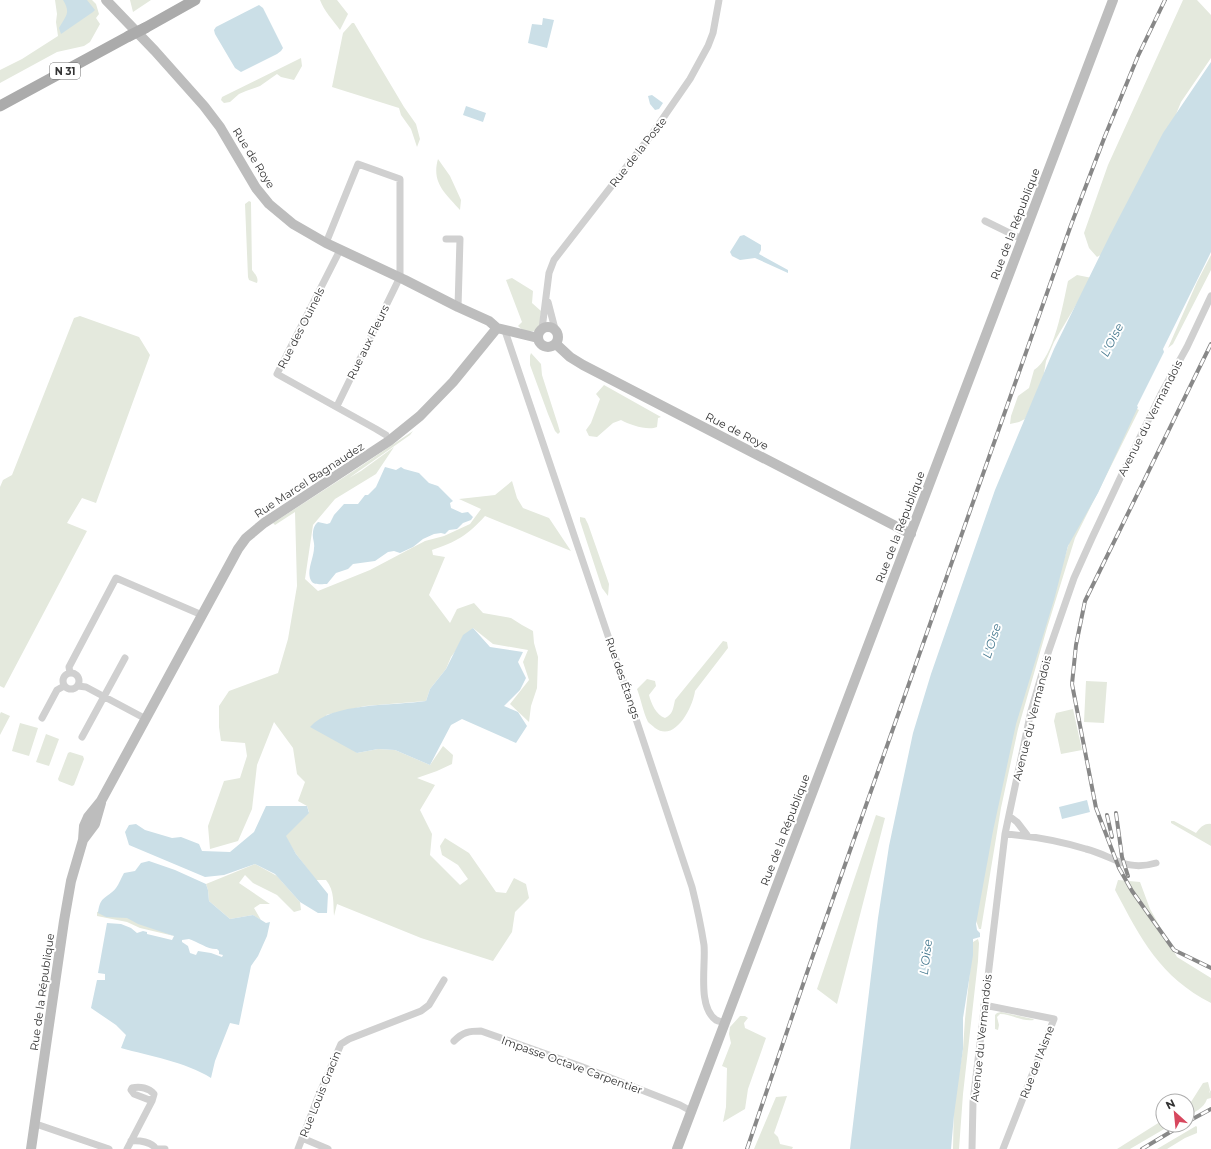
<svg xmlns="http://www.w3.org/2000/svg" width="1211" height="1149" font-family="Montserrat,sans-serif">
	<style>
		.green { fill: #e4e9dd }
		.water { fill: #cbdfe7; fill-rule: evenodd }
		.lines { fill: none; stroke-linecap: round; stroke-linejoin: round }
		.street { stroke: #d0d0d0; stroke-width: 7 }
		.secondary { stroke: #bdbdbd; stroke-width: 10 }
		.primary { stroke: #ababab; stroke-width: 11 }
		.rail-casing { stroke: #888; stroke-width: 4 }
		.rail { stroke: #fff; stroke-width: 2.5; stroke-dasharray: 8; stroke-linecap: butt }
		.primary-bridge { stroke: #ababab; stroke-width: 11 }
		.labels { text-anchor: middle; stroke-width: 4; stroke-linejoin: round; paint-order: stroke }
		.shield { fill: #fff; stroke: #707070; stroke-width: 1 }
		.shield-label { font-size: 10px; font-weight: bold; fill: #333 }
		.street-label { font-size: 11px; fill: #333; stroke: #fff }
		.water-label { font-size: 12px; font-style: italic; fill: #46798f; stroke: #fff }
	</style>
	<rect width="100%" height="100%" fill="#fff"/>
	<!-- green -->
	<path class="green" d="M 55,0 L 92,0 L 96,4 L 99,14 L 96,18 L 100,24 L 90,42 L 84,46 L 57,52 L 0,83 L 0,70 L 22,59 L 58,36 L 56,22 L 57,14 Z
		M 130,0 L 151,0 L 133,12 Z
		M 320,0 L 337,0 L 348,14 L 340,30 C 333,20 324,11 320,0 Z
		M 1183,0 L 1197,0 L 1211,15 L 1211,58 L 1181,102 L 1160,154 L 1106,252 L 1097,257 L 1089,248 L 1084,233 L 1108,165 Z
		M 352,23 L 354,23 L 404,107 L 416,124 L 420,139 L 417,147 L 411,129 L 401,115 L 399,108 L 332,87 L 343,33 Z
		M 301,58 L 302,66 L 294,80 L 281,77 L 277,74 L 260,86 L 246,91 L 239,94 L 230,102 L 224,103 L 221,100 L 222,97 Z
		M 438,159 L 450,176 L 461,200 L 460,210 C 446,194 431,183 438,159 Z
		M 249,201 L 251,202 L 252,270 C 255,274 259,278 257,283 L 249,280 L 248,277 L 245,204 Z
		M 1211,255 L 1211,270 L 1173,344 L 1168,348 L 1197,282 Z
		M 1077,275 L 1092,278 L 1054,342 L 1046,361 L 1043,379 L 1025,419 L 1019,422 L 1010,424 L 1011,416 L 1018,396 L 1029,388 L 1034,370 C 1054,358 1063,304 1068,281 Z
		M 512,278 L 533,291 L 532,303 L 541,311 L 540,325 L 535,331 C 528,332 523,331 518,326 L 522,322 L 506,280 Z
		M 80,316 L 139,337 L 150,355 L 96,503 L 82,498 L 67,523 L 87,531 L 4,688 L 0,686 L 0,487 L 3,480 L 12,475 L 74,318 Z
		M 531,353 L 541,364 L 542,375 L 558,425 L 560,432 L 558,434 L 555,431 L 548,414 L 530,365 L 530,356 Z
		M 604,385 L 661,417 L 658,418 L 657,427 C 648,431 630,425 621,420 L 613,423 L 597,437 L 589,436 L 586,430 L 591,423 L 600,399 L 596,394 Z
		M 1137,409 L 1139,410 L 1075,538 L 1047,628 L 1018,729 L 1001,808 L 981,929 L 979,929 L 975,918 L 1010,731 L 1071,537 L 1132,410 Z
		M 413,431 L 410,435 L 349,478 L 361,471 L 394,447 L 376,474 L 335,499 L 313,525 L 305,579 L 318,591 L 370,570 L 425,541 L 444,536 L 470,524 L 481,509 L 459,499 L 495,495 L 512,481 L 517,498 L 523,508 L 549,518 L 571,551 L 485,516 C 468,535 456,542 432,550 L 433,555 L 445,557 L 429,595 L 450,623 L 457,609 L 474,603 L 483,613 L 511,618 L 522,625 L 533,631 L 534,643 L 538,657 L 537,688 L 531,706 L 529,722 L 510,704 L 529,680 L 523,662 L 528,650 L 493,644 L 473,628 L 451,657 L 446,669 L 430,689 L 426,701 L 365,706 L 326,715 L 357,753 L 378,749 L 395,750 L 430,765 L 443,746 L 453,755 L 452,764 L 437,771 L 417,778 L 435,785 L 420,810 L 432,834 L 430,855 L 460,885 L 468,879 L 458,865 L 442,855 L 440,846 L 445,838 L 469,853 L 496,892 L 506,893 L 514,878 L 526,884 L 529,898 L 515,912 L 512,932 L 493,961 L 421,938 L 337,904 L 334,916 C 333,904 335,891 326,880 L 316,880 L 296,854 L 285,836 L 309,812 L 307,806 L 298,801 L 305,782 L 297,774 L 293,748 L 274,722 L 257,765 L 252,809 L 238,841 L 210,849 L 208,826 L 224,781 L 240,778 L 247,756 L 245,743 L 221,741 L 219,727 L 219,706 L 229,691 L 278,673 L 288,639 L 297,586 L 295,512 L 275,525 L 273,523 L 355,470 Z
		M 580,517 L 585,518 L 588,524 L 609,584 L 608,596 L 602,588 L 580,521 Z
		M 723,641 L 727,642 L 728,648 L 695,691 C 693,707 675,743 655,728 C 653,726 650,724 648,722 C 643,712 641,699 637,689 L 647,679 L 655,681 L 656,686 L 649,695 C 651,703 656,715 665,718 C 673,714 673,709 675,700 Z
		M 1086,681 L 1107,682 L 1104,723 L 1084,722 Z
		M 1073,709 L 1082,750 L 1061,754 L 1054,721 L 1056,713 Z
		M 1,712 L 10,716 L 0,735 L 0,714 Z
		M 20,723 L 38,728 L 29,756 L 12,751 Z
		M 46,734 L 59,739 L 49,766 L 36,762 Z
		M 70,752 L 83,756 L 84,759 L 74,785 L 72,786 L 59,781 L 58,779 L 68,753 Z
		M 876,815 L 885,818 L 837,1004 L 817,989 Z
		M 1171,821 L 1174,821 L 1196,833 C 1200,828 1204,823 1211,824 L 1211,846 L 1171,823 Z
		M 255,864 L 277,876 L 300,902 L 301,910 L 294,912 L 277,895 L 253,883 L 245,875 L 239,883 L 270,904 L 260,904 L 254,908 L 261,920 L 253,915 L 230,919 L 209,901 L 208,890 L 206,884 Z
		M 1118,880 L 1140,882 L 1150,909 L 1177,957 L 1211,978 L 1211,1003 C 1160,977 1141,939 1115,890 Z
		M 101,911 L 129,917 L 174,936 L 140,928 L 127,922 L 97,916 L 97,912 Z
		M 978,939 L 979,943 L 978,961 L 963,1094 L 959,1149 L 953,1149 L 954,1104 L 963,1049 L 965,1019 L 973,942 Z
		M 1001,1012 L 1033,1019 L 1034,1020 C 1022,1022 1011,1014 1000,1014 L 997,1017 L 999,1025 L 998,1030 L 995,1029 L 995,1015 L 997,1013 Z
		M 740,1016 L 745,1016 L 748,1018 L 744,1023 L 745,1028 L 766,1038 L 748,1089 L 745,1109 L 723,1122 L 726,1107 L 727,1068 L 722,1066 L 731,1043 L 729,1034 L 730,1027 Z
		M 1208,1082 L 1210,1090 L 1209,1093 L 1211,1090 L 1211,1098 L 1207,1099 C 1204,1108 1195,1112 1187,1116 L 1187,1105 L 1191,1102 L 1203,1083 Z
		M 787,1096 L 774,1133 L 778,1137 L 780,1144 L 793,1147 L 792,1149 L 754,1149 L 776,1097 Z
		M 1163,1120 L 1163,1125 L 1171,1125 L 1130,1149 L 1117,1149 Z
		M 1196,1126 L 1197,1127 L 1197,1133 L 1185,1138 L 1167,1149 L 1157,1149 Z"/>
	<!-- water -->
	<path class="water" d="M 63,0 L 87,0 L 95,10 L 93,12 L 61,34 L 59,28 C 66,15 71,13 63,0 Z
		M 259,5 L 263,8 L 283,48 L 281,51 L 277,54 L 241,72 L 235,68 L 215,34 L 214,30 L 216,27 Z
		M 543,18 L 554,20 L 547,48 L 528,43 L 532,24 L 542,25 Z
		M 1211,62 L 1211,252 L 1163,349 L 1164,352 L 1137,406 L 1138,407 L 1098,493 L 1068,546 L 1054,600 L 1016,724 L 993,831 L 976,924 L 977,930 L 980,933 L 980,937 L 973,939 L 973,955 L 963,1018 L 963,1049 L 954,1115 L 951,1149 L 850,1149 L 878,918 L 889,846 L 913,733 L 931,674 L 995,490 L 1054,349 L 1110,235 L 1163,133 Z
		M 652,95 L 663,103 L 659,109 L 655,110 L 650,104 L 648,96 Z
		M 466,106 L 486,113 L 483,122 L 463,115 Z
		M 744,235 L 761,245 L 761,250 L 759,254 L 788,270 L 788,273 L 755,258 L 740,260 L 732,256 L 730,252 L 740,236 Z
		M 385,467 L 396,470 L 401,467 L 404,469 L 419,473 L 429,483 L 438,486 L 453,501 L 450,503 L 451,508 L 462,513 L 468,512 L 473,517 L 471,520 L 463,523 L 457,529 L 449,530 L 445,534 L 441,533 L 434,534 L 423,539 L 413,547 L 400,553 L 394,551 L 388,552 L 375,561 L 353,564 L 348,569 L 336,573 L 327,584 C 323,584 314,585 312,582 C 305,573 314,558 314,548 C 315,543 312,538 313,533 C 313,529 315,524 318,522 L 327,524 L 330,523 L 334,515 L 344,504 L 358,504 L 365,495 L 368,495 L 376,487 Z
		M 473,628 L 490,647 L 523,652 L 518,662 L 526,678 L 520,690 L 504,706 L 518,712 L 527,726 L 516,743 L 462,719 L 451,725 L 430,765 L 395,750 L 378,749 L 357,753 L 310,727 C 331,702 395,706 426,701 L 430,689 L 446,669 L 463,635 Z
		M 1087,800 L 1090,812 L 1062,819 L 1059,807 Z
		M 266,806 L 307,806 L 309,813 L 286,836 L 296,854 L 328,894 L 327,913 L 318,913 L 300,902 L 275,874 L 255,864 L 224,875 L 205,877 L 129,845 L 125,832 L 129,825 L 136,824 L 145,830 L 172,838 L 181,837 L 199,844 L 202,851 L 230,852 L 254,832 Z
		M 149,861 L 175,870 L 206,884 L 208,890 L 209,901 L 230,919 L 253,915 L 266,923 L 270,922 L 267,936 L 258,956 L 251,966 L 239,1025 L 230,1023 L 215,1061 L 211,1078 C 186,1062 149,1056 121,1048 L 126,1035 L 116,1025 L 91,1008 L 97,980 L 105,980 L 105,974 L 98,973 L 107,923 L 121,924 L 131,928 L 137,933 L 143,931 L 147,932 L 147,934 L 172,940 L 174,936 L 138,924 L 127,918 L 106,917 L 98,913 C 100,895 107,899 116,888 C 119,884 121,878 124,873 L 135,871 L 141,863 ZM 189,939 C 198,942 209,950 217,949 L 219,951 L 219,954 L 223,955 L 222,957 L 211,953 L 198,951 L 196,955 L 190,953 L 188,946 L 182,942 L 182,940 Z"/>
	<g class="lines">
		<!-- street -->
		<path class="street" d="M 985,221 L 1022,239
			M 446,239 L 460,239 L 458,307
			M 326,243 L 358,164 L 400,179 L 400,277 L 337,406
			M 340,250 L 277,374 L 376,429 L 386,435 L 389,441
			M 548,302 L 555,329
			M 542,329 L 549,273 L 554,260 L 652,134 L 690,79 L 708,46 L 713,33 L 719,0
			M 505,331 L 626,689 L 692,887 C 697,907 701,926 704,945 C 706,965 697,1007 716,1020 C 718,1021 722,1022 725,1023
			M63 681a8 8 0 1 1 16 0a8 8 0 1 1-16 0Z
			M 70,673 L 69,667 L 116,578 L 202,615
			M 78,686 L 86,687 L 146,719
			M 42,718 L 57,690 L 64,686
			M 82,737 L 125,658
			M 1009,816 L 1017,822 L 1027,835
			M 1005,834 C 1032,836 1060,841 1086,849 C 1114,856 1125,872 1156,863
			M 984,1005 L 1054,1019 L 1003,1149
			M 454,1041 C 463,1032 469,1031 481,1031 L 580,1066 L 680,1105 L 691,1111
			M 36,1124 L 109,1149
			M 302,1138 L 328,1149
			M 131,1141 C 139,1140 152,1142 156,1149
			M 127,1149 L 152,1101 L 154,1094 C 149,1088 140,1086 132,1088 L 131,1090 L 134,1094 L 152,1101
			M 156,1149 L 165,1149
			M 298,1149 L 318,1097 L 341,1044 L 349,1039 L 421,1011 L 429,1005 L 444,980
			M 972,1149 L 973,1102 L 1005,834 L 1031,711 L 1048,653 L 1074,578 L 1092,538 L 1123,472 L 1161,394 L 1187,347 L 1211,296"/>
		<!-- secondary -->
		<path class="secondary" d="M 106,0 L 155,51 L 204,106 L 220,127 L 256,188 L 269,204 L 293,224 L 326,243 L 405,280 L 458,307 L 489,321 L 497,328 L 538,338
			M538 337a10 10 0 1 1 20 0a10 10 0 1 1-20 0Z
			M 556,344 L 570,357 L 583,365 L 911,534
			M 83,840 L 95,824 L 101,803
			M 31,1149 L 64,921 L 71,881 L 83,840 L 84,826 L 88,817 L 101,801 L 238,549 L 246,538 L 264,523 L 389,441 L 420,416 L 453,382 L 497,328
			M 677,1149 L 1113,0"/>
		<!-- primary -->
		<path class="primary" d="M 145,28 L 195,0
			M 0,106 L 129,36"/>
		<defs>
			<path id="rail" d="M 1211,344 L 1085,601 L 1076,645 L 1072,684 L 1096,808 L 1119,868 L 1132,891 L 1174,950 L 1211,968
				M 1116,813 L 1122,857 L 1128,876
				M 1107,815 L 1112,837
				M 1187,1122 L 1211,1109
				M 747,1149 L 811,961 L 1071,225 L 1105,136 L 1138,56 L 1165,0
				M 1142,1149 L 1182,1125"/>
		</defs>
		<!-- rail casing -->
		<use href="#rail" class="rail-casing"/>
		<!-- rail -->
		<use href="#rail" class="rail"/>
		<!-- primary-bridge -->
		<path class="primary-bridge" d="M 129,36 L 145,28"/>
	</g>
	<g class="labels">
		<!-- shield labels -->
		<rect class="shield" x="50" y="63" width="30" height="16" rx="3"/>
		<g class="shield-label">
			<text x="65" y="75">N 31</text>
		</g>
		<!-- street labels -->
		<g class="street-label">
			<text transform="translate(638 152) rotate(-52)" y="4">Rue de la Poste</text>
			<text transform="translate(254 158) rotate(58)" y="4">Rue de Roye</text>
			<text transform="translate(1015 224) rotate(-69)" y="4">Rue de la République</text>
			<text transform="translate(301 328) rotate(-63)" y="4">Rue des Ouinels</text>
			<text transform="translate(368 342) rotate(-64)" y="4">Rue aux Fleurs</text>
			<text transform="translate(1150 418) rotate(-63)" y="4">Avenue du Vermandois</text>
			<text transform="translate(737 431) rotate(27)" y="4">Rue de Roye</text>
			<text transform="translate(309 480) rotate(-33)" y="4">Rue Marcel Bagnaudez</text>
			<text transform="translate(900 527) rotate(-69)" y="4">Rue de la République</text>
			<text transform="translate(623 678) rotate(71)" y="4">Rue des Étangs</text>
			<text transform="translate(1032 718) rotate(-76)" y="4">Avenue du Vermandois</text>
			<text transform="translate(785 830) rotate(-69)" y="4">Rue de la République</text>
			<text transform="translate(42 992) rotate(-82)" y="4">Rue de la République</text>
			<text transform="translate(981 1038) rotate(-84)" y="4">Avenue du Vermandois</text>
			<text transform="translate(1037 1062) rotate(-69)" y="4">Rue de l'Aisne</text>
			<text transform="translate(572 1065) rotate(20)" y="4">Impasse Octave Carpentier</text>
			<text transform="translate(320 1094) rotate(-68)" y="4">Rue Louis Gracin</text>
		</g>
		<!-- water labels -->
		<g class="water-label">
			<text transform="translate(1112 340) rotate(-63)" y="4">L'Oise</text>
			<text transform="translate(992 641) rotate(-72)" y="4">L'Oise</text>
			<text transform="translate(926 957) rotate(-83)" y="4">L'Oise</text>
		</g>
	</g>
	<!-- north arrow -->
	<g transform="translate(1175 1113) rotate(333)"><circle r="19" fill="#ffffff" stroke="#adadad"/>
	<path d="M0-3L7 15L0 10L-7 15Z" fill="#d7475e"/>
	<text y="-6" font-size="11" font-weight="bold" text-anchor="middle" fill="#333333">N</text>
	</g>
</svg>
